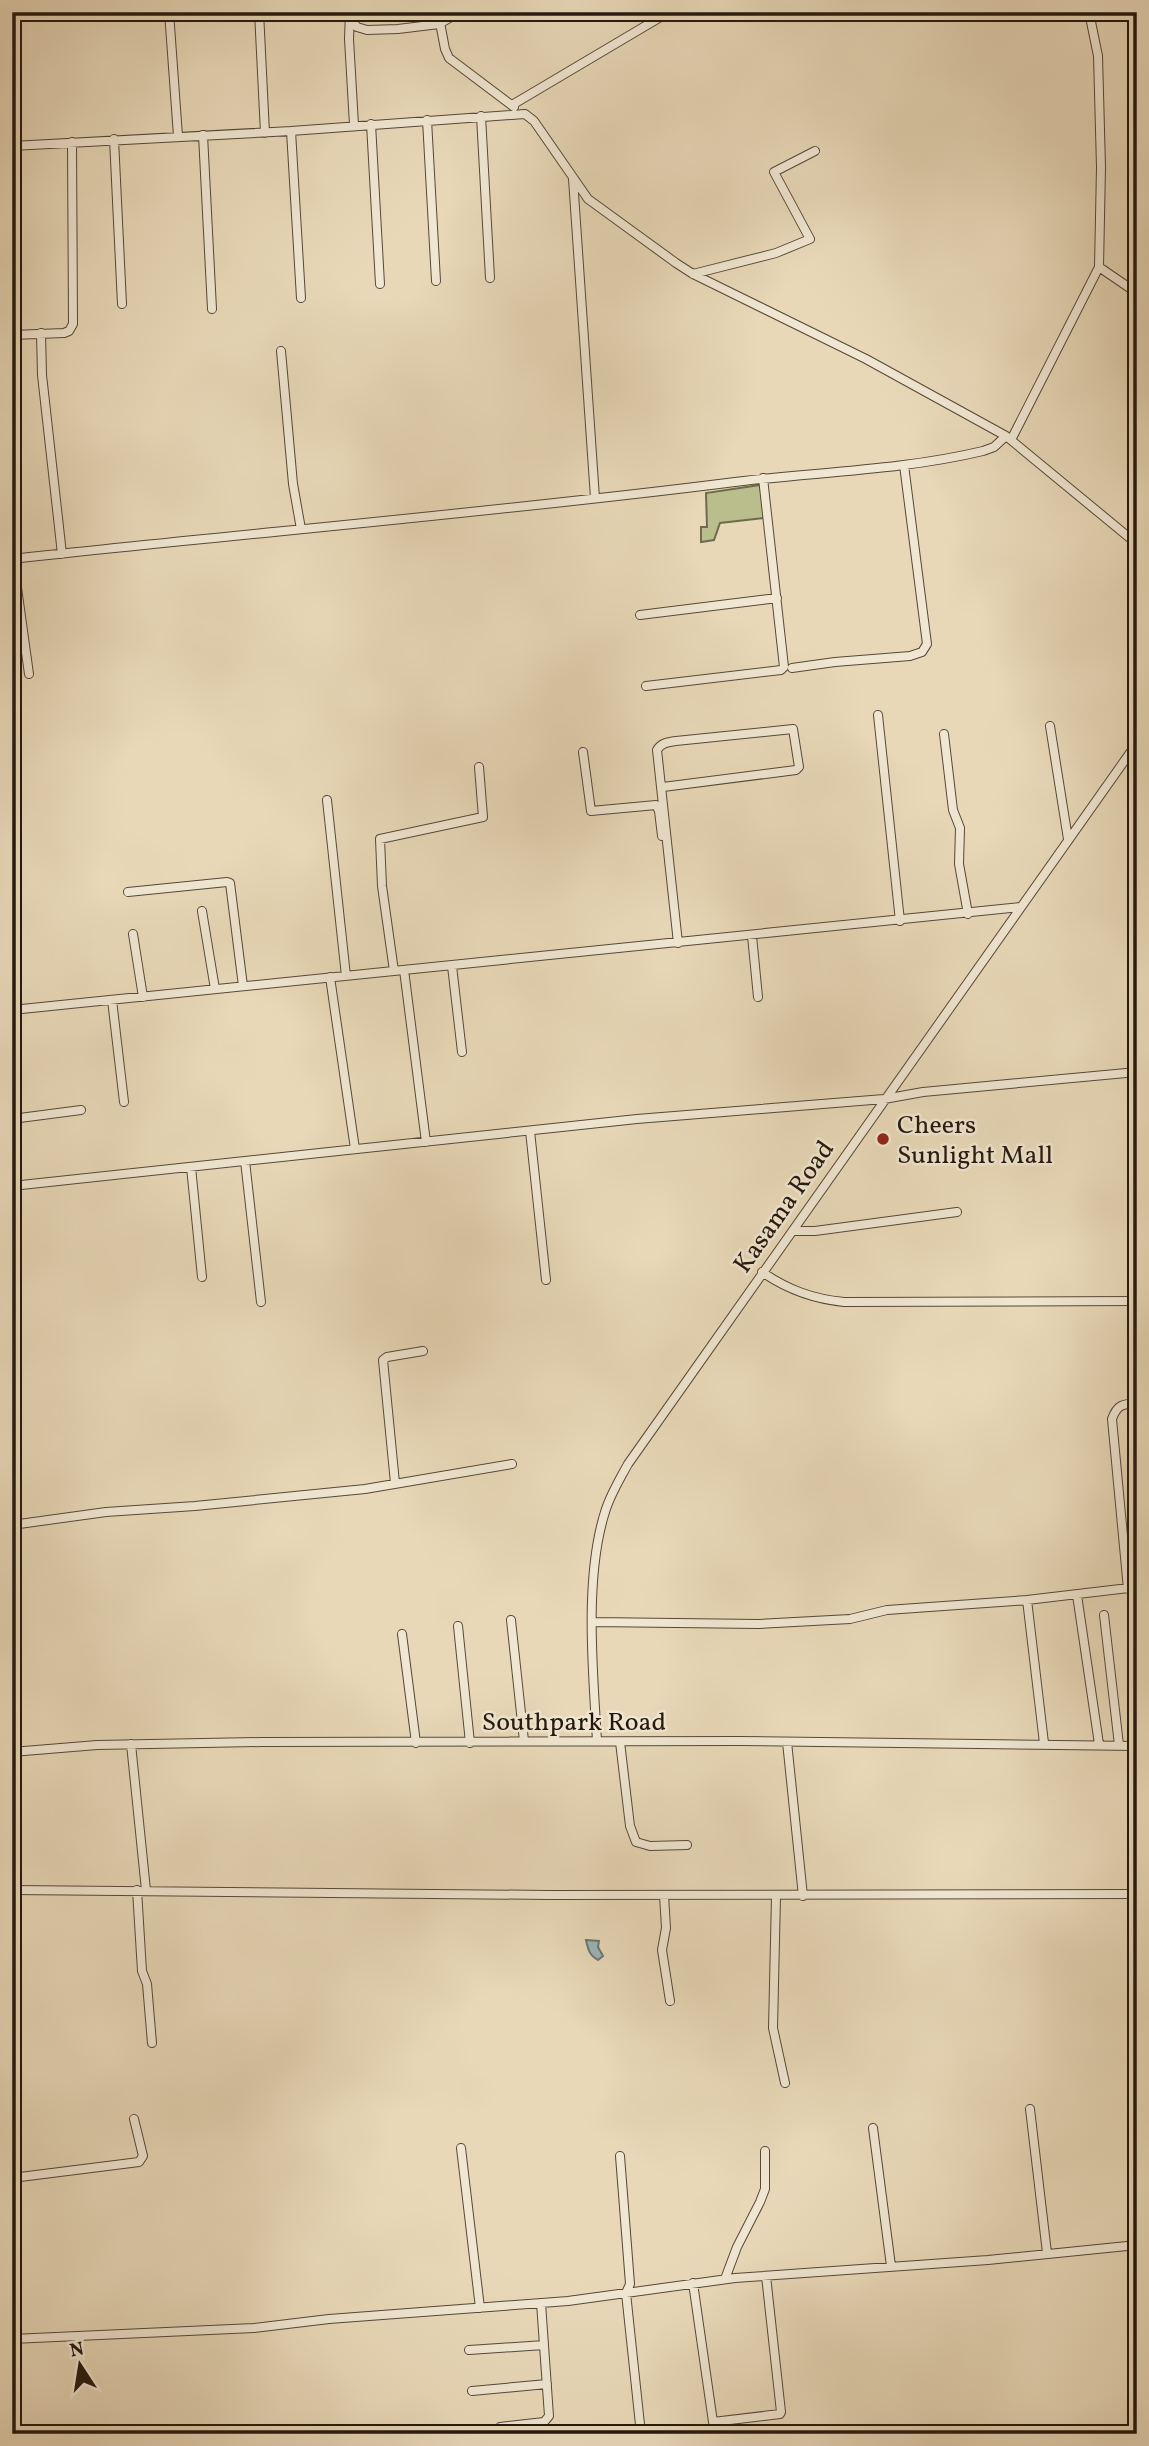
<svg xmlns="http://www.w3.org/2000/svg" width="1149" height="2446" font-family="Vollkorn,serif">
	<style>
		.green { fill: #babe8c; stroke: #706b4d; stroke-width: 2 }
		.water { fill: #9bb7b9; stroke: #6c7775; stroke-width: 2 }
		.lines { fill: none; stroke-linecap: round; stroke-linejoin: round }
		.minor-casing { stroke: #564838; stroke-width: 10 }
		.minor { stroke: #f0e6d1; stroke-width: 8 }
		.poi-dot { fill: #8f2418; stroke: #f0e6d1; stroke-width: 2.5 }
		.labels { text-anchor: middle; stroke-width: 5; stroke-linejoin: round; paint-order: stroke }
		.poi-label { font-size: 26px; fill: #25180e; stroke: #f0e6d1; text-anchor: start }
		.street-label { font-size: 26px; fill: #25180e; stroke: #f0e6d1 }
	</style>
	<rect width="100%" height="100%" fill="#e8d8b8"/>
	<filter id="stains"><feTurbulence type="fractalNoise" baseFrequency=".00286" numOctaves="4"/><feColorMatrix values="0 0 0 0 .2 0 0 0 0 .09 0 0 0 0 .02 0 0 0 .5 -.17"/></filter>
	<radialGradient id="worn" r=".72"><stop offset=".6" stop-color="#630" stop-opacity="0"/><stop offset="1" stop-color="#630" stop-opacity=".3"/></radialGradient>
	<!-- green -->
	<path class="green" d="M 760,485 L 765,518 L 720,523 L 714,540 L 701,542 L 701,527 L 707,527 L 706,493 Z"/>
	<!-- water -->
	<path class="water" d="M 586,1940 L 599,1941 L 598,1947 L 603,1956 L 598,1960 C 589,1955 588,1949 586,1940 Z"/>
	<g class="lines">
		<defs>
			<path id="minor" d="M 169,12 L 178,136
				M 259,12 L 265,133
				M 350,12 L 349,39 L 354,125
				M 438,12 L 445,49 L 449,58 L 514,107
				M 1089,12 L 1098,56 L 1101,167 L 1099,267 L 1137,293
				M 816,15 L 828,12
				M 350,19 L 357,27 L 367,30 L 398,29 L 439,24 L 460,12
				M 512,105 L 669,12
				M 481,116 L 490,278
				M 427,120 L 436,281
				M 371,124 L 380,284
				M 291,131 L 301,298
				M 203,135 L 212,309
				M 114,139 L 122,304
				M 12,146 L 291,131 L 525,114 L 534,121 L 588,199 L 676,263 L 693,274 L 866,359 L 1006,436 L 1137,544
				M 573,179 L 595,498
				M 693,274 L 776,253 L 810,239 L 774,172 L 815,151
				M 41,333 L 42,375 L 62,554
				M 12,335 L 64,333 L 69,331 L 73,324 L 72,142
				M 281,351 L 293,484 L 301,529
				M 1011,440 L 1099,267
				M 12,559 C 250,533 489,513 727,483 C 812,472 899,471 983,451 L 994,447 L 1006,436
				M 13,559 L 29,674
				M 640,615 L 777,598
				M 792,668 L 835,662 L 910,656 L 922,652 L 927,644 L 904,465
				M 646,686 L 781,670 L 784,667 L 763,478
				M 878,715 L 900,921
				M 1050,726 L 1068,839
				M 944,734 L 953,810 L 960,828 L 959,864 L 968,914
				M 583,752 L 591,811 L 656,805 L 659,811 L 662,836
				M 663,787 L 796,770 L 799,767 L 793,729 L 676,741 C 668,742 661,743 657,750 L 678,943
				M 327,800 L 346,976
				M 128,892 L 227,882 L 230,883 L 243,986
				M 202,911 L 215,989
				M 133,934 L 143,997
				M 752,936 L 758,997
				M 452,966 L 462,1052
				M 404,970 L 426,1142
				M 394,971 L 382,886 L 380,839 L 483,817 L 479,767
				M 330,977 L 355,1149
				M 112,1000 L 124,1102
				M 12,1010 L 1020,907
				M 12,1119 L 81,1110
				M 530,1131 L 546,1280
				M 245,1161 L 261,1302
				M 191,1167 L 202,1277
				M 12,1186 L 637,1119 L 884,1099 L 923,1092 L 1137,1072
				M 793,1231 L 815,1231 L 957,1212
				M 762,1272 C 788,1290 813,1299 844,1302 L 1137,1301
				M 395,1483 L 383,1360 L 387,1357 L 423,1351
				M 12,1525 L 106,1512 L 195,1506 L 365,1489 L 512,1464
				M 1128,1589 L 1112,1419 C 1117,1405 1122,1404 1137,1403
				M 1077,1595 L 1099,1744
				M 1027,1600 L 1044,1743
				M 1104,1615 L 1119,1745
				M 511,1620 L 524,1741
				M 593,1622 L 759,1624 L 850,1619 L 887,1610 L 1027,1600 L 1137,1587
				M 458,1626 L 470,1743
				M 402,1634 L 416,1743
				M 597,1741 C 593,1672 584,1578 605,1512 C 610,1495 620,1479 628,1464 L 1137,743
				M 620,1742 L 630,1826 L 636,1842 L 650,1846 L 687,1845
				M 787,1742 L 803,1896
				M 131,1744 L 146,1890
				M 12,1752 L 97,1745 L 261,1742 L 739,1741 L 1137,1746
				M 12,1890 L 549,1895 L 1137,1894
				M 137,1890 L 142,1971 L 147,1984 L 152,2043
				M 664,1895 L 666,1928 L 662,1950 L 670,2001
				M 776,1896 L 773,2028 L 785,2083
				M 1030,2109 L 1047,2253
				M 873,2128 L 891,2266
				M 461,2148 L 480,2308
				M 620,2156 L 630,2284 L 626,2293 L 641,2434
				M 12,2178 L 139,2162 L 143,2156 L 134,2119
				M 725,2279 L 737,2247 L 760,2202 L 765,2189 L 765,2151
				M 693,2283 L 713,2422 L 780,2414 L 781,2412 L 766,2276
				M 12,2339 L 254,2328 L 329,2319 L 568,2301 L 735,2278 L 988,2260 L 1137,2245
				M 469,2350 L 544,2345
				M 472,2391 L 547,2384
				M 1133,2413 L 1137,2413
				M 500,2427 L 544,2422 L 549,2416 L 541,2303"/>
		</defs>
		<!-- minor casing -->
		<use href="#minor" class="minor-casing"/>
		<!-- minor -->
		<use href="#minor" class="minor"/>
	</g>
	<!-- markers -->
	<circle class="poi-dot" cx="883" cy="1139" r="7"/>
	<g class="labels">
		<!-- poi labels -->
		<g class="poi-label">
			<text x="897" y="1133">Cheers<tspan x="897" dy="30">Sunlight Mall</tspan></text>
		</g>
		<!-- street labels -->
		<g class="street-label">
			<text transform="translate(783 1206) rotate(-55)" y="9">Kasama Road</text>
			<text x="574" y="1730">Southpark Road</text>
		</g>
	</g>
	<!-- margin -->
	<rect width="1149" height="2446" fill="none" stroke="#e8d8b8" stroke-width="42"/>
	<rect x="14" y="14" width="1121" height="2418" fill="none" stroke="#25180e" stroke-width="3.5"/>
	<rect x="21" y="21" width="1107" height="2404" fill="none" stroke="#25180e" stroke-width="2"/>
	<!-- north arrow -->
	<g transform="translate(80 2365) rotate(348)" stroke="#f0e6d1" stroke-width="5" paint-order="stroke">
	<path d="M0-5L12 26L0 18L-12 26Z" fill="#25180e"/>
	<text y="-10" font-size="19" font-weight="bold" text-anchor="middle" fill="#25180e">N</text>
	</g>
	<rect width="100%" height="100%" filter="url(#stains)"/>
	<rect width="100%" height="100%" fill="url(#worn)"/>
</svg>
